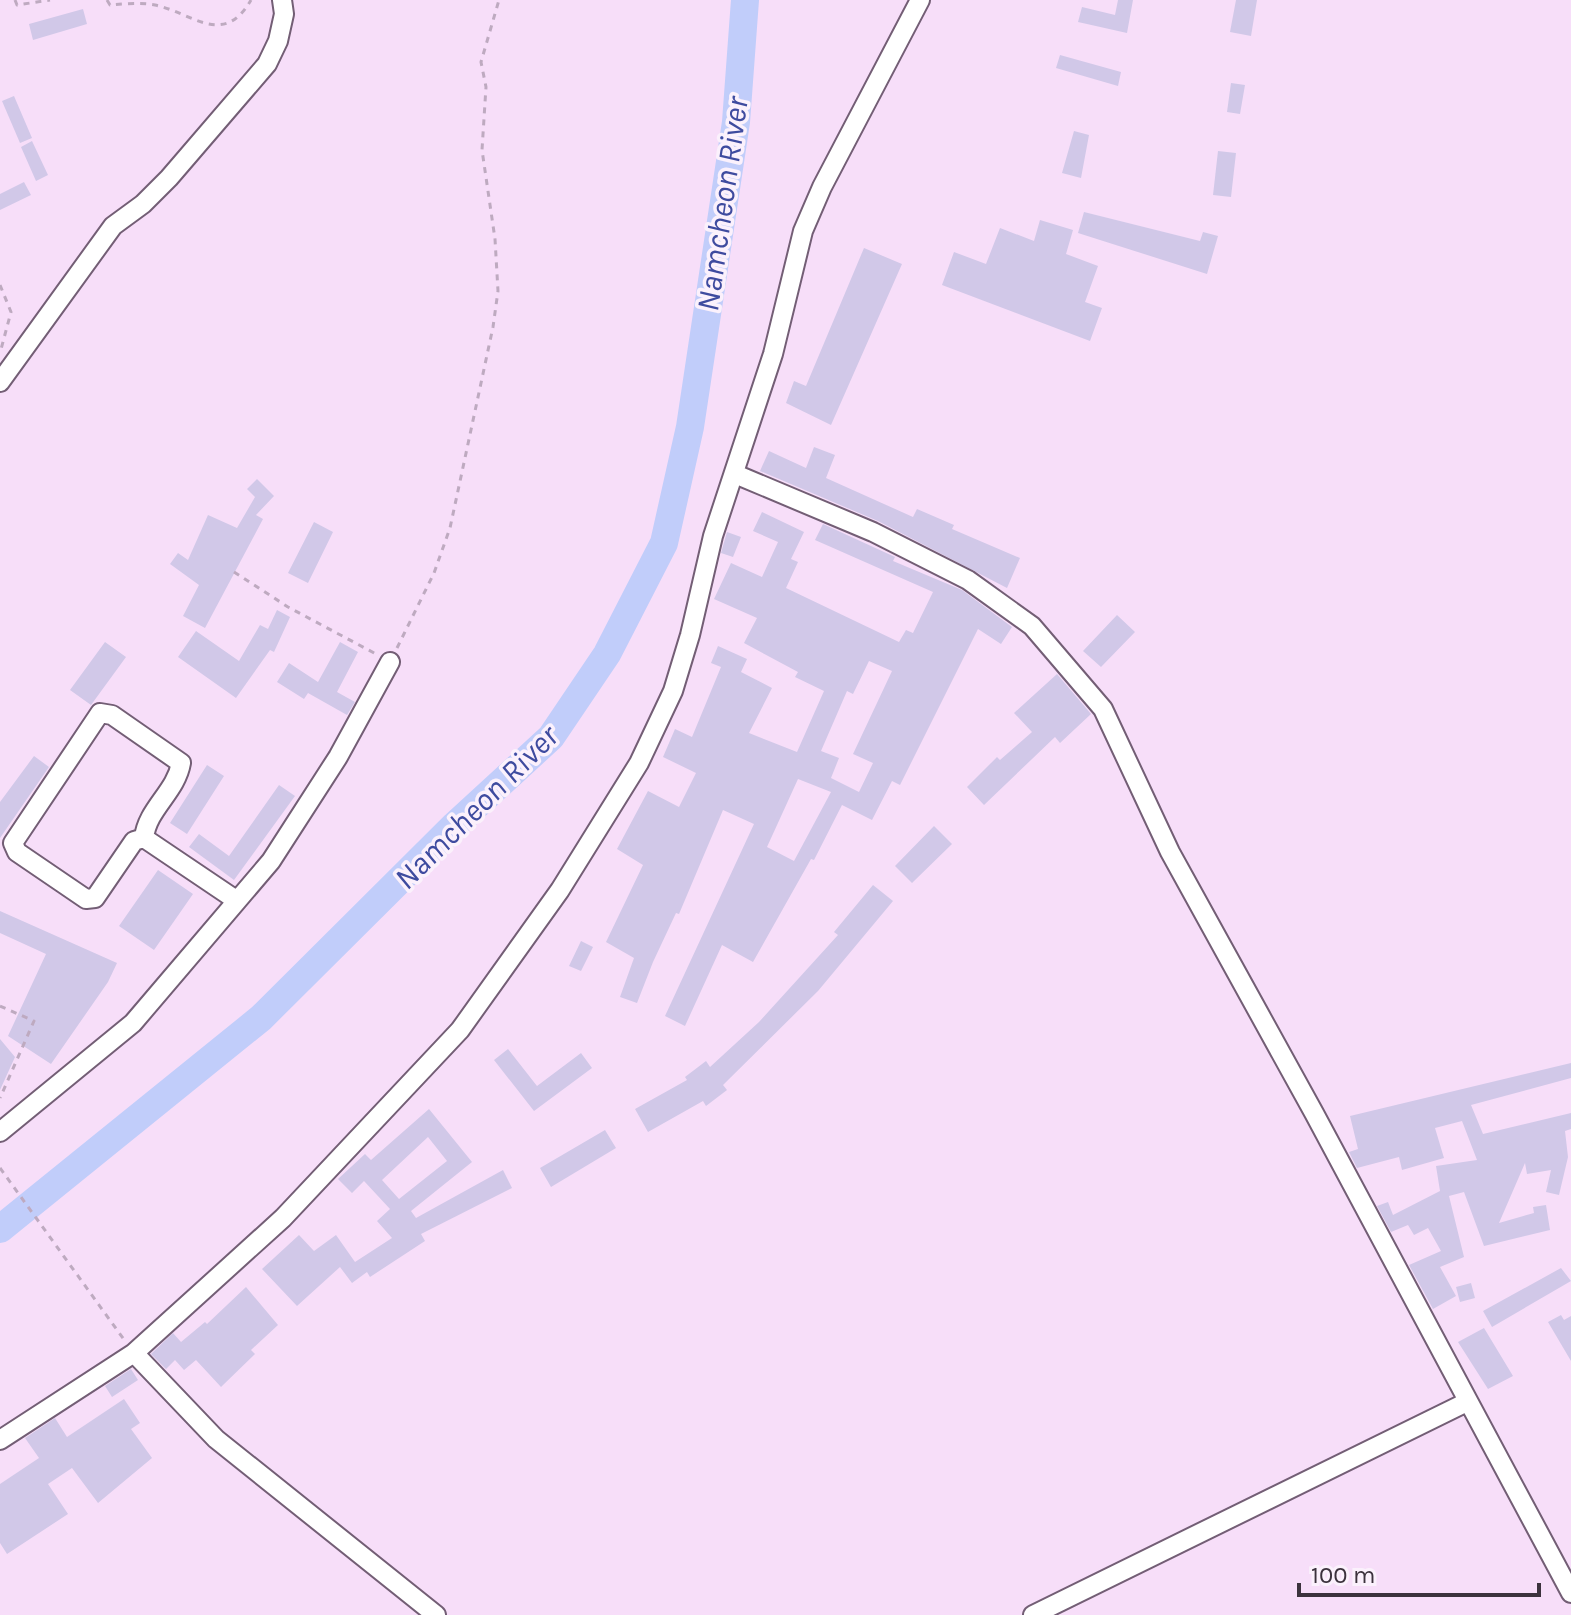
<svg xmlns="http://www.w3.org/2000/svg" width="1571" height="1615" font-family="Karla,sans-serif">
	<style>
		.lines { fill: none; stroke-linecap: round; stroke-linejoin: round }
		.river { stroke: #c1cdfa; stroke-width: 28 }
		.building { fill: #d1c8e8; fill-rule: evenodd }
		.minor-casing { stroke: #735e75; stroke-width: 22 }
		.path { stroke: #beaac0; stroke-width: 3; stroke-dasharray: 6 6; stroke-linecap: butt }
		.minor { stroke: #fff; stroke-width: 18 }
		.labels { text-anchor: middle; stroke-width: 7; stroke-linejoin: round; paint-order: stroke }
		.water-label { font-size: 32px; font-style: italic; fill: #3e4b9f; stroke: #fbf1fc }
	</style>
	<rect width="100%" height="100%" fill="#f7def9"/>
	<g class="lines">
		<!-- river -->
		<path class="river" d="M 0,1229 L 261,1018 L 455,825 L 551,737 L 607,654 L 664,543 L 690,427 L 736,122 L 745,0"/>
	</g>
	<!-- building -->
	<path class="building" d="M 1118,0 L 1133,0 L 1127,33 L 1078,22 L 1082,7 L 1115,15 Z
		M 1236,0 L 1257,0 L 1251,36 L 1230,32 Z
		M 83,9 L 87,24 L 33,40 L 29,24 Z
		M 1060,55 L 1121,72 L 1118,86 L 1056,68 Z
		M 1231,83 L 1245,85 L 1240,114 L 1227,112 Z
		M 14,96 L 32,138 L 20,143 L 2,101 Z
		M 1074,131 L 1089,135 L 1081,178 L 1062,173 Z
		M 32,141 L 48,175 L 36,181 L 21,147 Z
		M 1218,151 L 1236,153 L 1231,197 L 1213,195 Z
		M 24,182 L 31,195 L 0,210 L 0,194 Z
		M 1084,212 L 1200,241 L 1203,232 L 1218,236 L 1207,274 L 1078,233 Z
		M 1040,220 L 1073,230 L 1066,254 L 1098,266 L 1085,302 L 1102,308 L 1090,341 L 942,285 L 954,252 L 986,264 L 1000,228 L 1034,241 Z
		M 864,248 L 902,264 L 831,425 L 786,403 L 794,381 L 806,386 Z
		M 814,447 L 835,455 L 826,478 L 913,517 L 917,509 L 954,525 L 952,529 L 1020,558 L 1007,588 L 878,521 L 760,471 L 769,451 L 806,468 Z
		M 257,479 L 274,496 L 256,515 L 263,519 L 205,628 L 183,616 L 199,585 L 170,564 L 178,553 L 188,560 L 208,515 L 237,528 L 255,497 L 247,489 Z
		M 762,512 L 804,532 L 791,559 L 798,562 L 786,588 L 899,642 L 906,630 L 913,633 L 933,592 L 815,540 L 823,524 L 895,557 L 893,561 L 962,590 L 1012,627 L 1001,644 L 978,629 L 900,785 L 892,781 L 872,820 L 842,805 L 814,860 L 811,859 L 753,962 L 722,945 L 685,1026 L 665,1016 L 754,824 L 723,810 L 679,914 L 676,913 L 653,962 L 637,1003 L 620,997 L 634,958 L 606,942 L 643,865 L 617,849 L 648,791 L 679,807 L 696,773 L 663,757 L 675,729 L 692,737 L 721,667 L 711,663 L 718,646 L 747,659 L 741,672 L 772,688 L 749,733 L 797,752 L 824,691 L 795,677 L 798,672 L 744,643 L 757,618 L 714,599 L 731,563 L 762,577 L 778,542 L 753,531 ZM 869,661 L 892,671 L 853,754 L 873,763 L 859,792 L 831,778 L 839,758 L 821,751 L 847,691 L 853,694 ZM 798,779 L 831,792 L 794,861 L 767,847 Z
		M 314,522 L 333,532 L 308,583 L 288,573 Z
		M 727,532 L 741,537 L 733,557 L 721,553 Z
		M 277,610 L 290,617 L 274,652 L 270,650 L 236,698 L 178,657 L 196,631 L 239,661 L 260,625 L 268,629 Z
		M 1117,615 L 1135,632 L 1101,667 L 1083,651 Z
		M 105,642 L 126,657 L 91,705 L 70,690 Z
		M 340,642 L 358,652 L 337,692 L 355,702 L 347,715 L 308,693 L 304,699 L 277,682 L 289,663 L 318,682 Z
		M 1057,674 L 1091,714 L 1060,743 L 1055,737 L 984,805 L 967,787 L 997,757 L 1000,760 L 1032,732 L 1014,713 Z
		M 34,756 L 49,767 L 0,838 L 0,802 Z
		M 207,765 L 224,776 L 187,834 L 170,823 Z
		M 279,785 L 295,796 L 234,880 L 189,847 L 199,834 L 229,856 Z
		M 934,826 L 952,844 L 912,883 L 895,866 Z
		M 158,870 L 193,894 L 154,950 L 119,926 Z
		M 873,885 L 893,901 L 818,991 L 723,1085 L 727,1090 L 706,1106 L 703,1101 L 648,1132 L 635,1109 L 687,1080 L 685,1077 L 706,1061 L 710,1067 L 759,1022 L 838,935 L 834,932 Z
		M 0,911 L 117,963 L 108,982 L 51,1064 L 8,1036 L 46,954 L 0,933 Z
		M 581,941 L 593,947 L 581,971 L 569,966 Z
		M 0,1039 L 15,1057 L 0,1090 Z
		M 508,1049 L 537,1086 L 581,1053 L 592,1068 L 534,1111 L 494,1060 Z
		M 1571,1063 L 1571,1078 L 1471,1105 L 1483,1134 L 1571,1113 L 1571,1129 L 1565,1131 L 1568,1157 L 1559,1195 L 1546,1192 L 1551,1170 L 1527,1174 L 1525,1163 L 1499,1223 L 1534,1213 L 1533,1207 L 1546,1205 L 1550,1230 L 1484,1246 L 1464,1192 L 1449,1196 L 1464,1257 L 1440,1267 L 1456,1296 L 1433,1309 L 1409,1265 L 1441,1251 L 1428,1228 L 1414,1235 L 1408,1225 L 1391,1232 L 1377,1206 L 1388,1202 L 1393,1215 L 1440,1191 L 1436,1166 L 1477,1160 L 1462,1121 L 1435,1128 L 1444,1158 L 1402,1170 L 1399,1157 L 1357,1168 L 1349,1152 L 1358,1149 L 1350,1116 Z
		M 429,1109 L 472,1162 L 411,1211 L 416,1218 L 503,1170 L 512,1188 L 421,1234 L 425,1241 L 370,1277 L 367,1272 L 352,1283 L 340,1267 L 297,1306 L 262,1269 L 299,1235 L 314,1251 L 336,1235 L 355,1262 L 392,1238 L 377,1221 L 390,1209 L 364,1181 L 352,1193 L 338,1179 L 365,1154 L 371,1160 ZM 428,1137 L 447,1161 L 399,1199 L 382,1180 Z
		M 605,1130 L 616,1148 L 551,1187 L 540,1168 Z
		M 1561,1268 L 1571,1281 L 1492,1327 L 1483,1311 Z
		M 1471,1283 L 1475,1298 L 1460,1302 L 1456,1287 Z
		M 246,1287 L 278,1325 L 251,1350 L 255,1354 L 221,1387 L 196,1360 L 184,1370 L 175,1360 L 166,1369 L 151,1354 L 173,1333 L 181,1342 L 205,1322 L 207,1324 Z
		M 1561,1315 L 1564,1320 L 1571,1316 L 1571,1361 L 1548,1322 Z
		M 1484,1328 L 1513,1376 L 1488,1389 L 1458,1342 Z
		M 131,1369 L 138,1380 L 112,1397 L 105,1386 Z
		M 124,1399 L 140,1423 L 131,1429 L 152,1458 L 98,1503 L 72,1468 L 48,1484 L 68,1514 L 7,1554 L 0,1543 L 0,1484 L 39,1458 L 25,1438 L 55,1418 L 67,1437 Z"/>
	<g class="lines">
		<defs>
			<path id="minor" d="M 0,382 L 113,226 L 143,204 L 169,178 L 267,64 L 278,41 L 284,14 L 282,0
				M 735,474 L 873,532 L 968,580 L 1032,626 L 1103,709 L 1170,852 L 1314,1113 L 1571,1593
				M 144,838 C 147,809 176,792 181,763 L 112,715 L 100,713 L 13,843 L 17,852 L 86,899 L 95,898 L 134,841 L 144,838 L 236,900
				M 0,1132 L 133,1023 L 271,861 L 338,757 L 390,662
				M 134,1353 L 216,1439 L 436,1615
				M 0,1440 L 134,1353 L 283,1218 L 460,1030 L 560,890 L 639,763 L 673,691 L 690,635 L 713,536 L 773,354 L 803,231 L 822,187 L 920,0
				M 1033,1615 L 1467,1402"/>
		</defs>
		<!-- minor casing -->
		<use href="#minor" class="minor-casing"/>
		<!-- path -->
		<path class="path" d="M 15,0 L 17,5 L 50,0
			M 107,0 L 110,5 C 124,4 141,2 155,5 C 193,13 223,48 251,0
			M 0,285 L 11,312 L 0,353
			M 234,572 L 288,607 L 376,654
			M 397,648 L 434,573 L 450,528 L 493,327 L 498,291 L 495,239 L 482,150 L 486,87 L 481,62 L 499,0
			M 0,1006 L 34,1021 L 0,1098
			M 0,1168 L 125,1341"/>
		<!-- minor -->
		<use href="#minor" class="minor"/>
	</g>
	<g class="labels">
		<!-- water labels -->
		<g class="water-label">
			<text transform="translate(722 204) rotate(-82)" y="11">Namcheon River</text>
			<text transform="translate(476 807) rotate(-45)" y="11">Namcheon River</text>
		</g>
	</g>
	<!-- scale -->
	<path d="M1299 1583v12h240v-12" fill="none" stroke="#3c323d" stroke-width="4"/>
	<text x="1311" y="1583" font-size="24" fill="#3c323d" stroke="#fbf1fc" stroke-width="6" paint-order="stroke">100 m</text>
</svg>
